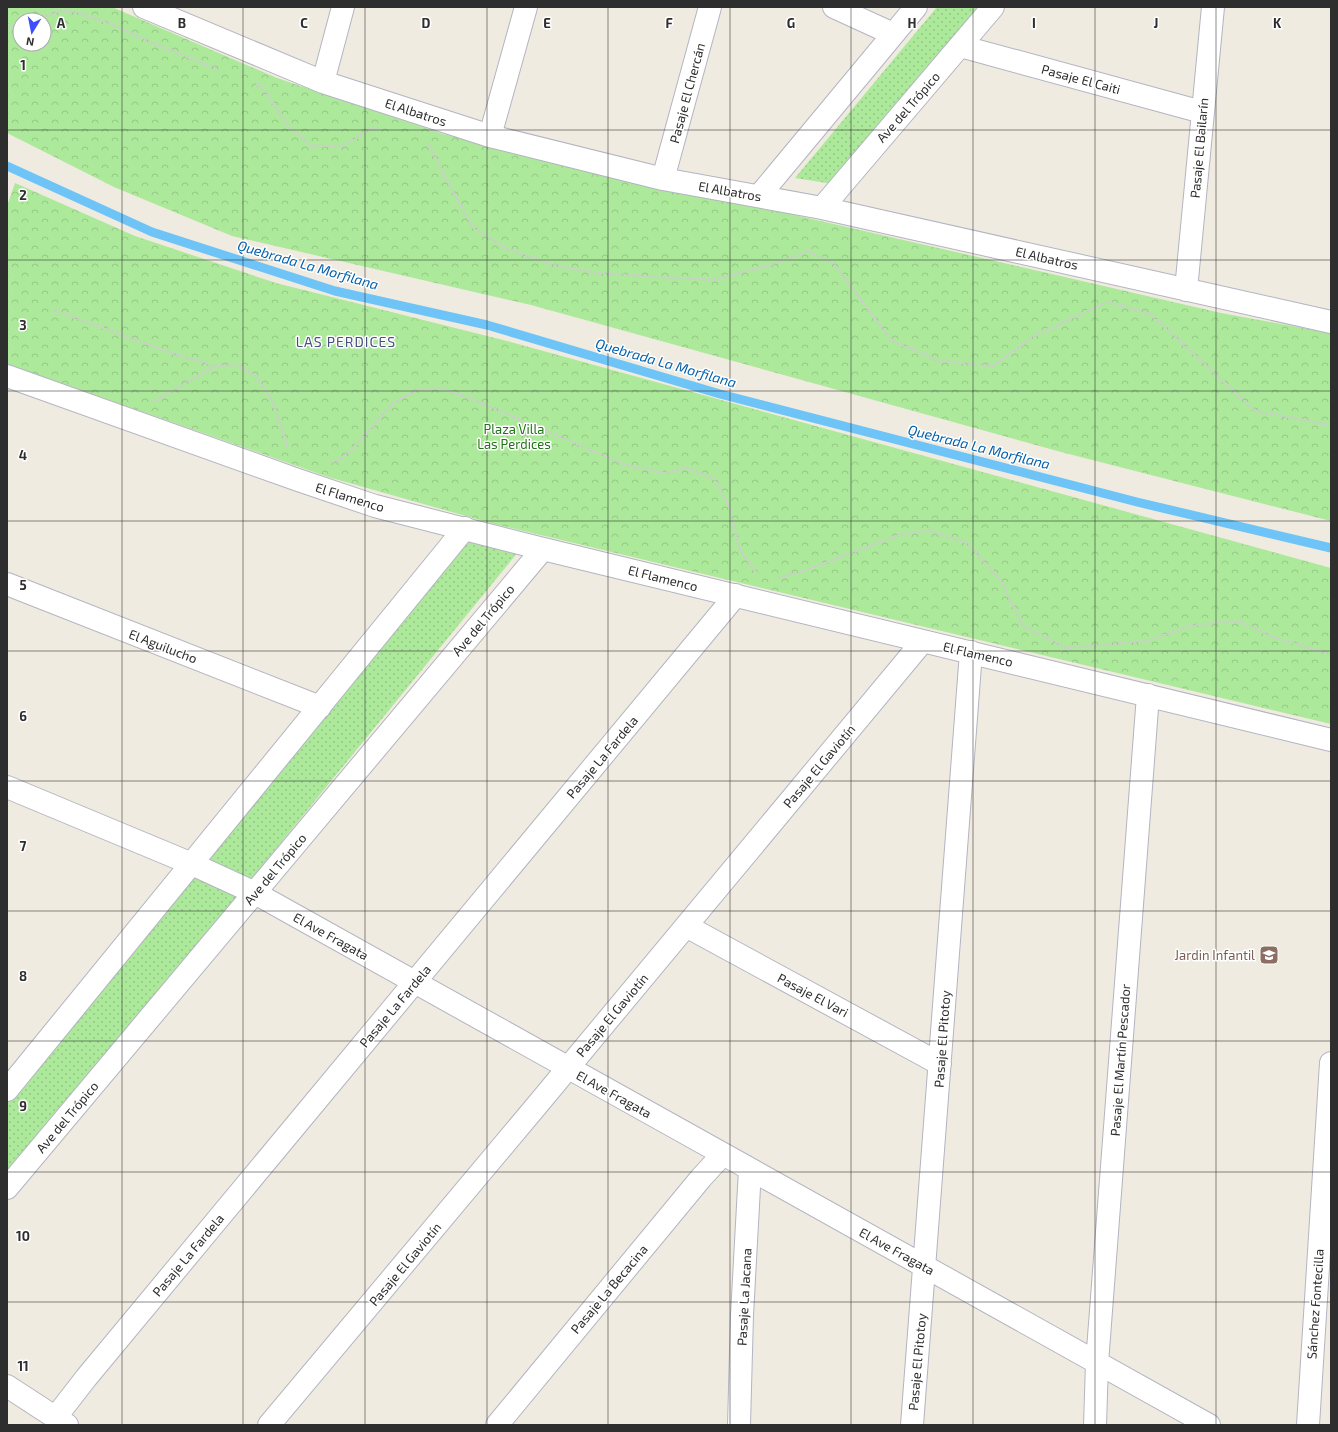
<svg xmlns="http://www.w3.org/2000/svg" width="1338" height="1432" font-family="'Exo 2',sans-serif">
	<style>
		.grass { fill: url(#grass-dots) }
		.forest { fill: url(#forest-crowns); fill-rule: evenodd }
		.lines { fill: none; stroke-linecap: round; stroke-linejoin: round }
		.stream { stroke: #6ec4f7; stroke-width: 9 }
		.street-casing { stroke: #b4b4c2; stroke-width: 24 }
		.secondary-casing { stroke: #b4b4c2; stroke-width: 24 }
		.path { stroke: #cdcdcd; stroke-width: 2.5; stroke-dasharray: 3 2; stroke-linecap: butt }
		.street { stroke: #fff; stroke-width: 22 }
		.secondary { stroke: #fff; stroke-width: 22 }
		.grid { fill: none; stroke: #2e2e2e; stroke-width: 1; stroke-opacity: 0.55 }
		.labels { text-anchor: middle; stroke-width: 3; stroke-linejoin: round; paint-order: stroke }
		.street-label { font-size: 13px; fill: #2e2e2e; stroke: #fff }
		.park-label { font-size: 13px; fill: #207316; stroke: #fff }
		.education-label { font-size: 13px; fill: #785e54; stroke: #fff; text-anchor: end }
		.water-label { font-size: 14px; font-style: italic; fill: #0461ac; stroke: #fff }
		.neighbourhood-label { font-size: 14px; letter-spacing: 1px; fill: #4a4e83; stroke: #fff }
		.grid-label { font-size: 13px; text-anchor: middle; font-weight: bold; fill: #2e2e2e; stroke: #fff; stroke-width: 3; stroke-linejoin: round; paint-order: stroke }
	</style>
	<defs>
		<pattern id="grass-dots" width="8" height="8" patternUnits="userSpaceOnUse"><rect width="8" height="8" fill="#ace99a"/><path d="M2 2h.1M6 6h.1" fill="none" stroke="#94c885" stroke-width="1.8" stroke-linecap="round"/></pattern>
		<pattern id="forest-crowns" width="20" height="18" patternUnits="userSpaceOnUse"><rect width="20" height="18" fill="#ace99a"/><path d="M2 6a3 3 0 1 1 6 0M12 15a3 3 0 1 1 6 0" fill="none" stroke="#94c885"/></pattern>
	</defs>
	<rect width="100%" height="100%" fill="#f0ebe0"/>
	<!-- grass -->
	<path class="grass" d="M 937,7 L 979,7 L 833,184 L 795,178 Z
		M 469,534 L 523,546 L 7,1178 L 7,1101 Z"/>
	<!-- forest -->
	<path class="forest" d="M 7,7 L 112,7 L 277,78 L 443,134 L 1221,313 L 1331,333 L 1331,521 L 1061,452 L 531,305 L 232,236 L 114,187 L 7,133 ZM 20,20 L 44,20 L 44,44 L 20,44 Z
		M 15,183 L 135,236 L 276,283 L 507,341 L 1331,568 L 1331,724 L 494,524 L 328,477 L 7,364 L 7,206 Z"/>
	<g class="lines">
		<!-- stream -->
		<path class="stream" d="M 7,166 L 152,232 L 335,291 L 487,325 L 720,394 L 1137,502 L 1331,548"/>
		<defs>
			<path id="street" d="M 144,7 L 323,82 L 490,136 L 663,179 L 822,208 L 1331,322
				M 834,7 L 893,34
				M 960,46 L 1202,112
				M 323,82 L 343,7
				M 490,136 L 526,7
				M 663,179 L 710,7
				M 759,196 L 916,7
				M 822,208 L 993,7
				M 1186,290 L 1213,7
				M 7,376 L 298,480 L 375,506 L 543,549 L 1331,740
				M 7,584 L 320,707
				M 7,787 L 192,864 L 255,893 L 1209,1425
				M 686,926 L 940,1064
				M 7,1090 L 465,528
				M 7,1188 L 543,549
				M 55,1418 L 86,1378 L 736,595
				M 269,1425 L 538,1104 L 923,641
				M 497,1425 L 701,1178 L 723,1154
				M 739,1425 L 742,1315 L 750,1169
				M 912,1425 L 971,652
				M 1095,1425 L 1097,1363 L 1148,695"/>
			<path id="secondary" d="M 7,1386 L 67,1425
				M 1308,1425 L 1331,1063"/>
		</defs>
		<!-- street casing -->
		<use href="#street" class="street-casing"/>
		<!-- secondary casing -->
		<use href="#secondary" class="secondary-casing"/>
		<!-- path -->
		<path class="path" d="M 36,20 L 58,11 L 74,12 L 109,23 L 150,42 L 218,69
			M 7,28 L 20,24
			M 256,84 L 263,88 L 288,126 L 312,146 L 343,146 L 372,128 L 379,129
			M 428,143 L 453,192 L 473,227 L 507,249 L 557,266 L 598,273 L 713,280 L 773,264 L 809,251 L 834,264 L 891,340 L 939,361 L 993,366 L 1036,335 L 1108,302 L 1151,314 L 1255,411 L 1331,425
			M 54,310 L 183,357 L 217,366 L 237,365 L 257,377 L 274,404 L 288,449
			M 154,401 L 216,366
			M 331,462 L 340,460 L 358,443 L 393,403 L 417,390 L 441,388 L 469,398 L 626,465 L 664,473 L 687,468 L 715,479 L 729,506 L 740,550 L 756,572 L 758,573
			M 779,578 L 803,571 L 896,536 L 928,530 L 967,543 L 1000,579 L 1023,626 L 1066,648 L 1146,641 L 1193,625 L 1239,621 L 1273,637 L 1331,654"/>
		<!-- street -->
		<use href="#street" class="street"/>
		<!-- secondary -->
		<use href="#secondary" class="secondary"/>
	</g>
	<!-- grid -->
	<path class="grid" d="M 122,7 L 122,1425M 243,7 L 243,1425M 365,7 L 365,1425M 487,7 L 487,1425M 608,7 L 608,1425M 730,7 L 730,1425M 851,7 L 851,1425M 973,7 L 973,1425M 1095,7 L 1095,1425M 1216,7 L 1216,1425M 7,130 L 1331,130M 7,260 L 1331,260M 7,391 L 1331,391M 7,521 L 1331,521M 7,651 L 1331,651M 7,781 L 1331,781M 7,911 L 1331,911M 7,1041 L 1331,1041M 7,1172 L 1331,1172M 7,1302 L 1331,1302"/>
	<!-- icons -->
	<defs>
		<symbol id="school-square" viewBox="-11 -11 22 22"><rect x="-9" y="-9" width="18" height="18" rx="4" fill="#8d6e63" stroke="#fff"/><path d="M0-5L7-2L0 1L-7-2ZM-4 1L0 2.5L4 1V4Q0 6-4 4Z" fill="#fff"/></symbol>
	</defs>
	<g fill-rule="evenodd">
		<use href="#school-square" x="1258" y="944" width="22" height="22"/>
	</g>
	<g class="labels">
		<!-- street labels -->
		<g class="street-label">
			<text transform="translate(1081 79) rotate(15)" y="5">Pasaje El Caiti</text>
			<text transform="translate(687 93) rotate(-75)" y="5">Pasaje El Chercán</text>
			<text transform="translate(908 107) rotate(-49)" y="5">Ave del Trópico</text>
			<text transform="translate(416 112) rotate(18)" y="5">El Albatros</text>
			<text transform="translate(1199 148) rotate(-85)" y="5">Pasaje El Bailarín</text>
			<text transform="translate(730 191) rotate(10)" y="5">El Albatros</text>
			<text transform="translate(1047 258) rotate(13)" y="5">El Albatros</text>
			<text transform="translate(350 497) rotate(17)" y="5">El Flamenco</text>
			<text transform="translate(663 578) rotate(14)" y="5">El Flamenco</text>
			<text transform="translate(483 620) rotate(-50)" y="5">Ave del Trópico</text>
			<text transform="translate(163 646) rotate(21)" y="5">El Aguilucho</text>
			<text transform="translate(978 654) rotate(13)" y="5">El Flamenco</text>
			<text transform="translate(602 757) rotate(-50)" y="5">Pasaje La Fardela</text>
			<text transform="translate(819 766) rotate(-50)" y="5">Pasaje El Gaviotín</text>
			<text transform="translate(275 869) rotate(-50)" y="5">Ave del Trópico</text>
			<text transform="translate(331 936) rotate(29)" y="5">El Ave Fragata</text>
			<text transform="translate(813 995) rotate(28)" y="5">Pasaje El Vari</text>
			<text transform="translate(395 1006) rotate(-50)" y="5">Pasaje La Fardela</text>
			<text transform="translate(612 1015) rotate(-50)" y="5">Pasaje El Gaviotín</text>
			<text transform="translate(942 1039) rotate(-86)" y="5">Pasaje El Pitotoy</text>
			<text transform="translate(1120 1060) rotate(-86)" y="5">Pasaje El Martín Pescador</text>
			<text transform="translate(614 1094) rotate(29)" y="5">El Ave Fragata</text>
			<text transform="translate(67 1117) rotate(-50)" y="5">Ave del Trópico</text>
			<text transform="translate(897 1251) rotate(29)" y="5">El Ave Fragata</text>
			<text transform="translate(188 1255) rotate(-50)" y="5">Pasaje La Fardela</text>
			<text transform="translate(405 1264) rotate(-50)" y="5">Pasaje El Gaviotín</text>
			<text transform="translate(609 1289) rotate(-50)" y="5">Pasaje La Becacina</text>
			<text transform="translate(744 1297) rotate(-87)" y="5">Pasaje La Jacana</text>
			<text transform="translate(1315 1304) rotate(-86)" y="5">Sánchez Fontecilla</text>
			<text transform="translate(917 1362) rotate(-85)" y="5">Pasaje El Pitotoy</text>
		</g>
		<!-- park labels -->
		<g class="park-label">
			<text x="514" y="434">Plaza Villa<tspan x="514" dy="15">Las Perdices</tspan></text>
		</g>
		<!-- education labels -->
		<g class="education-label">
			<text x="1255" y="960">Jardin Infantil</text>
		</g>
		<!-- water labels -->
		<g class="water-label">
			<text transform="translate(308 265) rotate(16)" y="5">Quebrada La Morfilana</text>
			<text transform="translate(666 363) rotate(16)" y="5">Quebrada La Morfilana</text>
			<text transform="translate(979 447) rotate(14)" y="5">Quebrada La Morfilana</text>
		</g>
		<!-- neighbourhood labels -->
		<g class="neighbourhood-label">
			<text x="346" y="347">LAS PERDICES</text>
		</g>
	</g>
	<g class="grid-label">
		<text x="61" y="28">A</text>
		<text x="182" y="28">B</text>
		<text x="304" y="28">C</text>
		<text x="426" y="28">D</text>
		<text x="547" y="28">E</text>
		<text x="669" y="28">F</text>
		<text x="791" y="28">G</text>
		<text x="912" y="28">H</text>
		<text x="1034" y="28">I</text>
		<text x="1156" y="28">J</text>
		<text x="1277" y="28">K</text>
		<text x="23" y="70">1</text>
		<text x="23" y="200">2</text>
		<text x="23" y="330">3</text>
		<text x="23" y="460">4</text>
		<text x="23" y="590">5</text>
		<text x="23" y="721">6</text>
		<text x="23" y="851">7</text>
		<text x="23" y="981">8</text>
		<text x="23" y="1111">9</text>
		<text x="23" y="1241">10</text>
		<text x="23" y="1371">11</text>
	</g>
	<!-- border -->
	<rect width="1338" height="1432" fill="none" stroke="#2e2e2e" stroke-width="16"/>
	<!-- north arrow -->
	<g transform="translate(32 32) rotate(190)"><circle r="19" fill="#ffffff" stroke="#ababab"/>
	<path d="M0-3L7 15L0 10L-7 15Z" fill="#3e4eff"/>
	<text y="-6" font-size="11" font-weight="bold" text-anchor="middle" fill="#2e2e2e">N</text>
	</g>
</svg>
